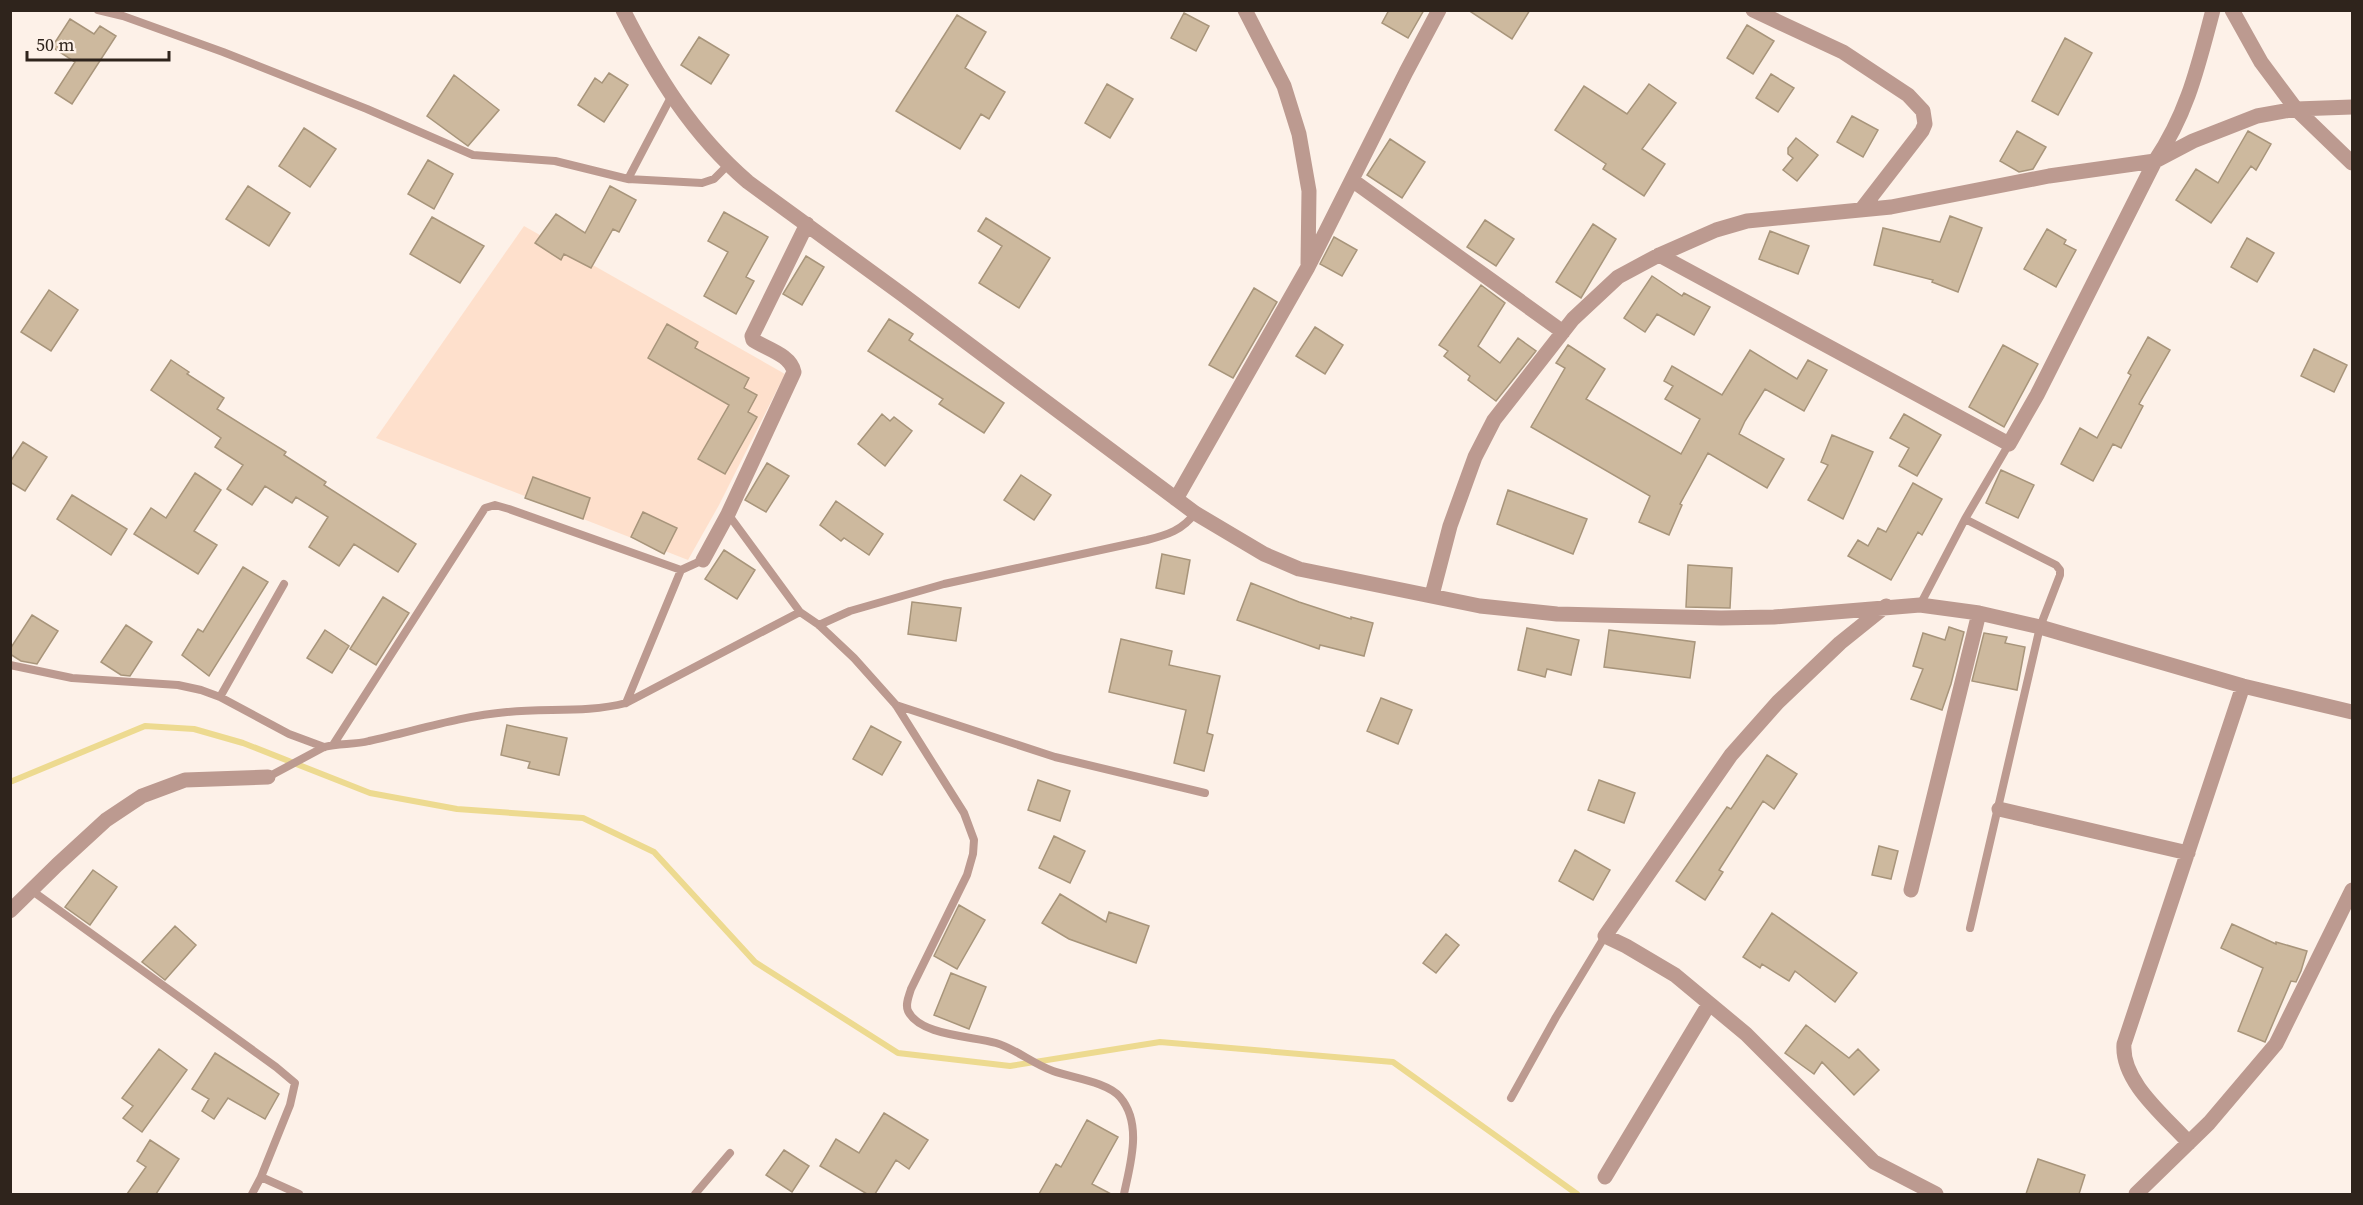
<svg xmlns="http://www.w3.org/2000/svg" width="2363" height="1205" font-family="'Source Serif 4',serif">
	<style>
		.built { fill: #fee0cc }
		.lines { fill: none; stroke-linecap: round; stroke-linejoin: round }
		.stream { stroke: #edda90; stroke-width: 6 }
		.building { fill: #cdb99e; stroke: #a8957b; stroke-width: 1.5 }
		.lane { stroke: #bc9a90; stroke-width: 8 }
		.street { stroke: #bc9a90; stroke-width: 15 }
	</style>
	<rect width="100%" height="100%" fill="#fdf1e8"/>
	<!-- built -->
	<path class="built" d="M 524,226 L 785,374 L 719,505 L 688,560 L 376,438 Z"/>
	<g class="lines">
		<!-- stream -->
		<path class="stream" d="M 10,782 L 145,726 L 194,729 L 243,743 L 370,793 L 457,809 L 583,818 L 654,852 L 755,962 L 898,1053 L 1010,1066 L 1160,1042 L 1393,1062 L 1577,1194"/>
	</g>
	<!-- building -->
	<path class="building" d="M 1389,10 L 1424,10 L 1408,38 L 1382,23 Z
		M 1468,10 L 1530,10 L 1512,39 Z
		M 1184,13 L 1209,26 L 1196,51 L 1171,38 Z
		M 957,15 L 986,32 L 965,68 L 1005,92 L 989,119 L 981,114 L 960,149 L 896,111 Z
		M 70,19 L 94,34 L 100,26 L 116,36 L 72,104 L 55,93 L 75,62 L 52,47 Z
		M 1747,25 L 1774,41 L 1753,74 L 1727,58 Z
		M 699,37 L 729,55 L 711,84 L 681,65 Z
		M 2065,38 L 2092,53 L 2058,115 L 2032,101 Z
		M 609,73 L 628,85 L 604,122 L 578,105 L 595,78 L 602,83 Z
		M 1771,74 L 1794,88 L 1778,112 L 1756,98 Z
		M 454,75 L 499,110 L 468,146 L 427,116 Z
		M 1107,84 L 1133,99 L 1110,138 L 1085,123 Z
		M 1649,84 L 1676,103 L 1642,149 L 1665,164 L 1644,196 L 1603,169 L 1606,164 L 1555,130 L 1584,86 L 1627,114 Z
		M 1852,116 L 1878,130 L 1863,157 L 1837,142 Z
		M 304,128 L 336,149 L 310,187 L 279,166 Z
		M 2017,131 L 2046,147 L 2033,169 L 2019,172 L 2000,161 Z
		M 2248,131 L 2271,144 L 2256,170 L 2251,166 L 2211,223 L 2176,200 L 2196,169 L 2218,183 Z
		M 1796,138 L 1818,155 L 1797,181 L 1783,170 L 1793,158 L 1788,154 L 1788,148 Z
		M 1390,139 L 1425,162 L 1402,198 L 1367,175 Z
		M 428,160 L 453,174 L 434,209 L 408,194 Z
		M 248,186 L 290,213 L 269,246 L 226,219 Z
		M 610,186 L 636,200 L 619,232 L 613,229 L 591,268 L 564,254 L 561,260 L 535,243 L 556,214 L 585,233 Z
		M 724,212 L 768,237 L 746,277 L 754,281 L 736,314 L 704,296 L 728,252 L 708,241 Z
		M 1950,216 L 1982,228 L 1958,292 L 1932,282 L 1933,280 L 1874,265 L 1883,228 L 1940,242 Z
		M 432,217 L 484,246 L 460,283 L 410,254 Z
		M 986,218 L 1050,258 L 1019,308 L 979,283 L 1002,246 L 978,231 Z
		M 1485,220 L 1514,239 L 1496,266 L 1467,247 Z
		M 1593,224 L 1616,239 L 1581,298 L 1556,282 Z
		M 2047,229 L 2066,240 L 2064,244 L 2076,250 L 2056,287 L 2024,269 Z
		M 1770,231 L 1809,246 L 1798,274 L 1759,259 Z
		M 1334,237 L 1357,250 L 1342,276 L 1320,264 Z
		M 2247,238 L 2274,253 L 2257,282 L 2231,267 Z
		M 806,256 L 824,267 L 802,305 L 783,294 Z
		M 1652,276 L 1682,296 L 1684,293 L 1710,307 L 1694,335 L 1657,314 L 1645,332 L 1624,318 Z
		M 1481,285 L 1505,303 L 1478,346 L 1500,363 L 1518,338 L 1536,351 L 1496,401 L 1468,380 L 1470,376 L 1444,356 L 1448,351 L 1439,345 Z
		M 1254,288 L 1277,302 L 1233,378 L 1209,365 Z
		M 49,290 L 78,310 L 51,351 L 21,332 Z
		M 889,319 L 913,334 L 909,340 L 1004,403 L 984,433 L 939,404 L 943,399 L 868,351 Z
		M 667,324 L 698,342 L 695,348 L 749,378 L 744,388 L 757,395 L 748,412 L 757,417 L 725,474 L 698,459 L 729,405 L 648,358 Z
		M 1315,327 L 1343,345 L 1325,374 L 1296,356 Z
		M 2148,337 L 2170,350 L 2139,404 L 2143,406 L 2121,448 L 2113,444 L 2093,481 L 2061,464 L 2080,428 L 2097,438 L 2131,375 L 2128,373 Z
		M 1568,345 L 1605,369 L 1586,399 L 1681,454 L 1700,419 L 1665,399 L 1673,386 L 1664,381 L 1672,366 L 1722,395 L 1750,350 L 1797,379 L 1808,360 L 1827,370 L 1804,411 L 1765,389 L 1745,421 L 1739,434 L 1784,459 L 1767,488 L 1708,453 L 1680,504 L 1682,505 L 1669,535 L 1639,522 L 1650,496 L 1531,427 L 1565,368 L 1556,363 Z
		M 2003,345 L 2038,364 L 2004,427 L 1969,407 Z
		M 2314,349 L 2347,365 L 2334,392 L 2301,376 Z
		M 171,360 L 189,372 L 187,374 L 224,398 L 217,409 L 286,452 L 284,455 L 326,482 L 324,485 L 416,544 L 398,572 L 354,544 L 339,566 L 309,547 L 328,517 L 296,497 L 292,503 L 265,486 L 252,505 L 227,489 L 243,465 L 215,447 L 221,438 L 151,390 Z
		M 882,414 L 890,421 L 894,417 L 912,431 L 885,466 L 858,444 Z
		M 1904,414 L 1941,435 L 1917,476 L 1899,466 L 1909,448 L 1890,438 Z
		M 1832,435 L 1873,452 L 1843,519 L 1808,500 L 1828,465 L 1821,462 Z
		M 23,442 L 47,457 L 25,491 L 10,482 L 10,462 Z
		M 767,463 L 789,476 L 766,512 L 745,500 Z
		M 2001,470 L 2034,485 L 2018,518 L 1986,503 Z
		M 195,473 L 221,490 L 194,531 L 217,545 L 198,574 L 134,534 L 151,508 L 166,518 Z
		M 1021,475 L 1051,495 L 1034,520 L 1004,500 Z
		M 533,477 L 590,498 L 583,519 L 525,498 Z
		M 1913,483 L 1942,499 L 1922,535 L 1918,532 L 1891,580 L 1848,556 L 1858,540 L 1868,546 L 1878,528 L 1886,532 Z
		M 1508,490 L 1587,519 L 1573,554 L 1497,524 Z
		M 72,495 L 127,529 L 111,555 L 57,519 Z
		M 836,501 L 883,534 L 869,555 L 844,538 L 841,541 L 820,525 Z
		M 643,512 L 677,528 L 664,554 L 631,537 Z
		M 724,550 L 755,570 L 737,599 L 705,579 Z
		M 1162,554 L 1190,560 L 1184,594 L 1156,588 Z
		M 1688,565 L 1732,568 L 1730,608 L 1686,607 Z
		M 243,567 L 268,582 L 209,676 L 182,655 L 198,629 L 203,632 Z
		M 1251,583 L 1299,602 L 1351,619 L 1351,617 L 1373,623 L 1364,656 L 1320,645 L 1319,649 L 1237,620 Z
		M 383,597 L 409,613 L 376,665 L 350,649 Z
		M 912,602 L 961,608 L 956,641 L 908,634 Z
		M 32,615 L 58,631 L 37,664 L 21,661 L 10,654 L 10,649 Z
		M 126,625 L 152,642 L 130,676 L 121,675 L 101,662 Z
		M 1949,627 L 1964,632 L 1951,684 L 1942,710 L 1911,699 L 1923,669 L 1913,666 L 1923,633 L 1945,640 Z
		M 1527,628 L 1579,640 L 1571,675 L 1547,669 L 1545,677 L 1518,670 Z
		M 325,630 L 349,646 L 332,673 L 307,658 Z
		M 1609,630 L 1695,642 L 1690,678 L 1604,667 Z
		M 1984,633 L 2007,637 L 2005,643 L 2025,647 L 2017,690 L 1972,681 Z
		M 1121,639 L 1172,651 L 1169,665 L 1220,676 L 1207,733 L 1213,735 L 1204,771 L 1174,763 L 1186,710 L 1109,692 Z
		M 1381,698 L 1412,710 L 1398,744 L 1367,731 Z
		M 507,725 L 567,738 L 559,775 L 528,768 L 530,762 L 501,755 Z
		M 871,726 L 901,742 L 882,775 L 853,759 Z
		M 1767,755 L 1797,774 L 1774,809 L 1763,801 L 1719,870 L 1723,872 L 1705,900 L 1676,881 L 1727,807 L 1731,809 Z
		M 1038,780 L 1070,791 L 1060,821 L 1028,810 Z
		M 1599,780 L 1635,793 L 1624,823 L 1588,810 Z
		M 1054,836 L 1085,851 L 1070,883 L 1039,868 Z
		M 1879,846 L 1898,851 L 1891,879 L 1872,875 Z
		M 1575,850 L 1610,870 L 1593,900 L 1559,881 Z
		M 93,870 L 117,887 L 90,925 L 65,907 Z
		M 1060,894 L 1106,922 L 1109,912 L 1149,926 L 1136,963 L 1069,939 L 1042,923 Z
		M 959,905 L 985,920 L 957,969 L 934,956 Z
		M 1772,913 L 1857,973 L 1835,1002 L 1795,971 L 1789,981 L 1762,964 L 1760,968 L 1743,957 Z
		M 2232,924 L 2276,944 L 2276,942 L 2307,951 L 2301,971 L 2296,982 L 2291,981 L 2265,1042 L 2238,1031 L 2263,968 L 2221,948 Z
		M 175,926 L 196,945 L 165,980 L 142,962 Z
		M 1446,934 L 1459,945 L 1436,973 L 1423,963 Z
		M 951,973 L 986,987 L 969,1029 L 934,1015 Z
		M 1806,1025 L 1849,1058 L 1858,1049 L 1879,1070 L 1854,1095 L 1822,1062 L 1814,1074 L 1785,1053 Z
		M 159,1049 L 187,1070 L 142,1132 L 123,1118 L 133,1106 L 122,1098 Z
		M 215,1053 L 279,1094 L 265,1119 L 228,1098 L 214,1119 L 202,1111 L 209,1099 L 192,1089 Z
		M 884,1113 L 928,1140 L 909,1169 L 896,1160 L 875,1194 L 867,1194 L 820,1166 L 836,1139 L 859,1153 Z
		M 1087,1120 L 1118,1137 L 1092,1184 L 1111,1194 L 1039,1194 L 1056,1164 L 1061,1167 Z
		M 150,1140 L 179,1159 L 156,1194 L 127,1194 L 146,1167 L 137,1161 Z
		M 784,1150 L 809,1166 L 792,1192 L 766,1175 Z
		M 2038,1159 L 2085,1175 L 2079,1194 L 2026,1194 Z"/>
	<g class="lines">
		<!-- lane -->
		<path class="lane" d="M 98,10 L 123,16 L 223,52 L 367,109 L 473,155 L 555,161 L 628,179 L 702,183 L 714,179 L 728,165
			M 628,179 L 671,97
			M 728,514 L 800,612 L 819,625 L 854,658 L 896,705 L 964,813 L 974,840 L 973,854 L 967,875 L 911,989 C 909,996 905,1004 908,1011 C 920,1036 973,1036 996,1043 C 1016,1049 1033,1064 1053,1071 C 1073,1078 1107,1082 1120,1097 C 1143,1124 1130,1165 1124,1194
			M 1920,605 L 1965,519
			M 819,625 L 850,611 L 944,584 L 1147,540 C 1167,535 1183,530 1195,513
			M 10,665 L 72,678 L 178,685 L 201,690 L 220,697 L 289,734 L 324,747
			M 220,697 L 284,584
			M 626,703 L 681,570
			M 896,705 L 1055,757 L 1205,793
			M 333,745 L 485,508 L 495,505 L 509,509 L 681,570 L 703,560
			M 268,777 L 324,747 C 339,743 354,745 369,741 C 415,731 460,716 507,712 C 547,708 587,713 626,703 L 800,612
			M 31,890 L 276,1067 L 295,1083 L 290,1105 L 261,1177 L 252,1194
			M 1970,928 L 2040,627 L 2060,575 L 2060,570 L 2056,565 L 1965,519 L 2009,444
			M 1511,1098 L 1556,1017 L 1605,936
			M 261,1177 L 299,1194
			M 695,1194 L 730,1153"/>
		<!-- street -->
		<path class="street" d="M 623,10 C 656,75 692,134 748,182 L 903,295 L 1195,513 L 1264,554 L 1299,569 L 1480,606 L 1557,614 L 1721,618 L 1774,617 L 1920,605 L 1979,613 L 2040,627 L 2243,686 L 2352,712
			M 1245,10 L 1284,86 L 1299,134 L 1309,191 L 1308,264
			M 1753,10 L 1843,52 L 1908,95 L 1923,111 L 1925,124 L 1922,131 L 1861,210
			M 2232,10 L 2261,62 L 2296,109 L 2352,163
			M 1352,180 L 1563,332
			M 1659,255 L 2009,444 L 2037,395 L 2155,161 C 2188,112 2198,66 2213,10
			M 1176,499 L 1308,267 L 1406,72 L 1439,10
			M 703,560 L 728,514 L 794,372 C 791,355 767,349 753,340 L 752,336 L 807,224
			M 1432,595 L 1450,526 L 1475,457 L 1494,420 L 1573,319 L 1618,277 L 1659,255 L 1716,230 L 1747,221 L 1891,207 L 2049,176 L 2155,161 L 2193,141 L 2257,116 L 2296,109 L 2352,107
			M 1886,606 L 1840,643 L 1778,702 L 1731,755 L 1605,936 L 1626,946 L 1675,975 L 1746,1034 L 1874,1162 L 1936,1194
			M 1999,809 L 2188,853
			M 1911,890 L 1979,613
			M 10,911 L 57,865 L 106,820 L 142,796 L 185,780 L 268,777
			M 2189,1143 C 2165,1116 2121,1082 2124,1044 L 2243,686
			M 1605,1177 L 1709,1004
			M 2136,1194 L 2209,1123 L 2276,1044 L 2352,890"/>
	</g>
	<!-- border -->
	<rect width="2363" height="1205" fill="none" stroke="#2f241c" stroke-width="24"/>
	<!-- scale -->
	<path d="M27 51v9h142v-9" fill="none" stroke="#2f241c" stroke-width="3"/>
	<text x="36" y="51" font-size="18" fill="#2f241c" stroke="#fdf1e8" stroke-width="4.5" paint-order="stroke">50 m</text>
</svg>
